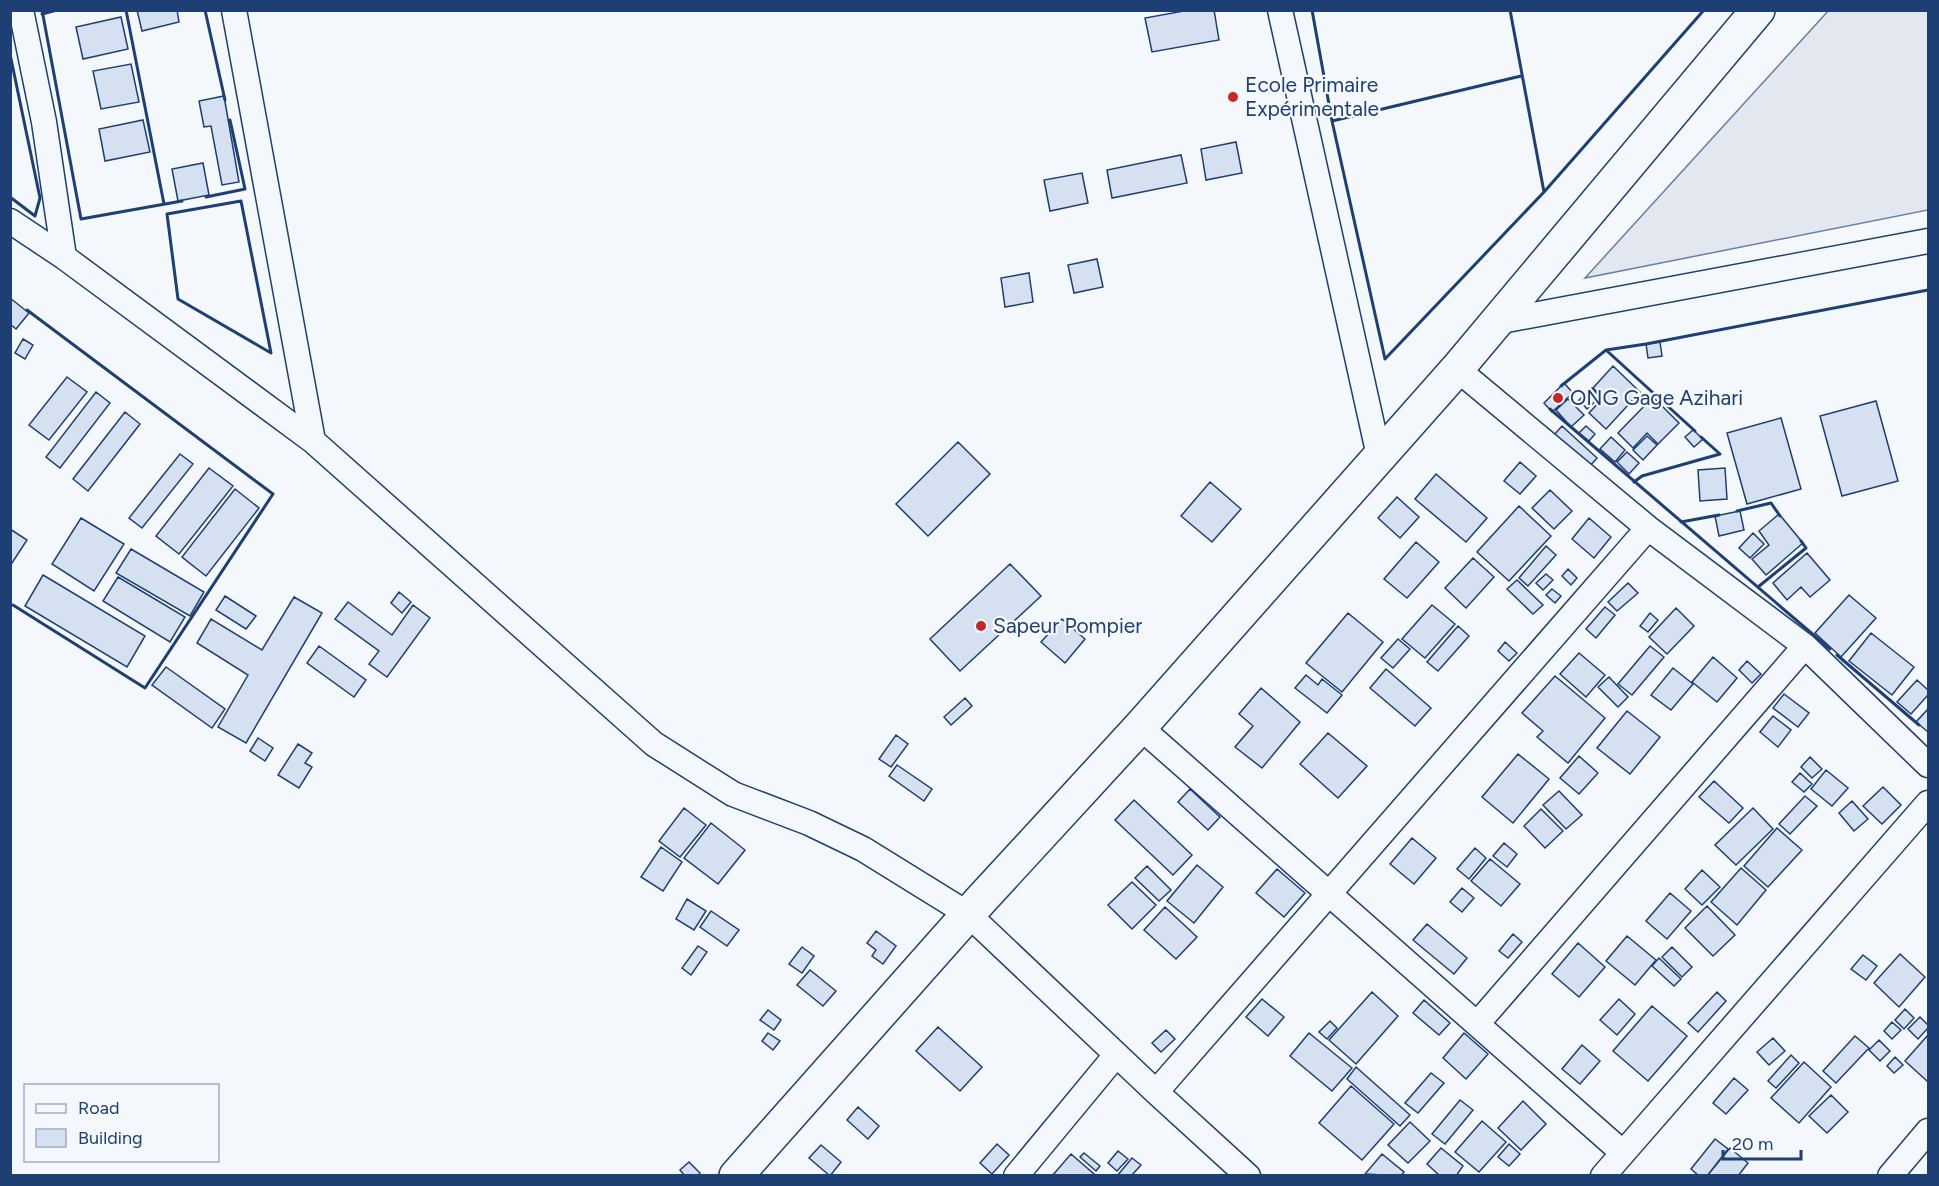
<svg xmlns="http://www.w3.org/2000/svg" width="1939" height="1186" font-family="Figtree,sans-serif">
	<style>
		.parking { fill: #e3e8f0; stroke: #687fa3; stroke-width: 1.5 }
		.building { fill: #d5e0f0; stroke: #1d3f73; stroke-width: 1.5 }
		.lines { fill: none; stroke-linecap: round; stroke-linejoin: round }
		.street-casing { stroke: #1d3f73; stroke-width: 27 }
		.secondary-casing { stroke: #1d3f73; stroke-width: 36 }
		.street { stroke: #f4f7fb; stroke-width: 24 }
		.secondary { stroke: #f4f7fb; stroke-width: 33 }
		.wall { stroke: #1d3f73; stroke-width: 3 }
		.poi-dot { fill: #c62828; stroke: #f4f7fb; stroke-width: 2 }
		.labels { text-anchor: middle; stroke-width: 4.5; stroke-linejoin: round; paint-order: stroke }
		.poi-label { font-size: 21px; fill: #1d3f73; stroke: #f4f7fb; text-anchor: start }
	</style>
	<rect width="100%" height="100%" fill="#f4f7fb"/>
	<!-- parking -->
	<path class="parking" d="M 1829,10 L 1928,11 L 1928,210 L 1585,278 Z"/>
	<!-- building -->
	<path class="building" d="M 137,10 L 177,10 L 179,22 L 142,31 Z
		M 1189,10 L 1214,10 L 1219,40 L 1152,52 L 1145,18 Z
		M 121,17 L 128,49 L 83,59 L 76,27 Z
		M 131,64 L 139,102 L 101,109 L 93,71 Z
		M 224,96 L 239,182 L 222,185 L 211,126 L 204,127 L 199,101 Z
		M 143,120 L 150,152 L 105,161 L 99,129 Z
		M 1236,142 L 1242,173 L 1206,180 L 1201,149 Z
		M 1181,155 L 1187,183 L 1112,198 L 1107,170 Z
		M 203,163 L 209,195 L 178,201 L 172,169 Z
		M 1082,173 L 1088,203 L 1050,211 L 1044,180 Z
		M 1097,259 L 1103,287 L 1074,293 L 1068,265 Z
		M 1029,273 L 1033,302 L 1005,307 L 1001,278 Z
		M 10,298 L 29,313 L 16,329 L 10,324 Z
		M 23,339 L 33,345 L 25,359 L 15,353 Z
		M 1660,342 L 1662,356 L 1648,358 L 1646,344 Z
		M 1613,366 L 1640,392 L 1606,429 L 1589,413 L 1603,398 L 1593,388 Z
		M 67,377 L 87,392 L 49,440 L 29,425 Z
		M 1564,383 L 1573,393 L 1552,412 L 1544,403 Z
		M 1592,388 L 1600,397 L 1587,409 L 1579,400 Z
		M 96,392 L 110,403 L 60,468 L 46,457 Z
		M 1653,397 L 1679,423 L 1658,444 L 1647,433 L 1633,448 L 1618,433 Z
		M 1568,399 L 1584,415 L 1571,427 L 1556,410 Z
		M 1876,401 L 1898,481 L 1842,496 L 1820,416 Z
		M 125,412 L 140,424 L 88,491 L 73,479 Z
		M 1781,418 L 1801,489 L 1747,504 L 1727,433 Z
		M 1562,426 L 1597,458 L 1589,467 L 1554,435 Z
		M 1586,426 L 1595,434 L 1589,441 L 1579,433 Z
		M 1693,430 L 1703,439 L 1694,447 L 1685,437 Z
		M 1647,436 L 1657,445 L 1643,460 L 1633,450 Z
		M 1611,437 L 1625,450 L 1615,462 L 1600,449 Z
		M 958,442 L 990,474 L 928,536 L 896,504 Z
		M 1627,452 L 1639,463 L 1629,474 L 1617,462 Z
		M 180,454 L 193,464 L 142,528 L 129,518 Z
		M 1520,462 L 1536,476 L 1520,494 L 1504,481 Z
		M 209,468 L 233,486 L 179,554 L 156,536 Z
		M 1725,468 L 1727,499 L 1700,501 L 1698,470 Z
		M 1436,474 L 1487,518 L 1466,542 L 1415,499 Z
		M 1210,482 L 1241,509 L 1212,542 L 1181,516 Z
		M 235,489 L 259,508 L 206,576 L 182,557 Z
		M 1550,490 L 1572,511 L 1554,529 L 1532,508 Z
		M 1397,497 L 1419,517 L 1400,538 L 1378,518 Z
		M 1519,506 L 1551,536 L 1509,581 L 1477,552 Z
		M 1740,511 L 1744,530 L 1719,536 L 1715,516 Z
		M 1779,514 L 1803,543 L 1766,575 L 1752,559 L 1769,545 L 1759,531 Z
		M 81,518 L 124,544 L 94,591 L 52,564 Z
		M 1589,518 L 1611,537 L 1594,558 L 1572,539 Z
		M 10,529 L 27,540 L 12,563 L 10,562 Z
		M 1753,533 L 1764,544 L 1750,558 L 1739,548 Z
		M 1416,542 L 1439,562 L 1407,598 L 1384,579 Z
		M 1546,546 L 1556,555 L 1528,586 L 1519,578 Z
		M 131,549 L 204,592 L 190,616 L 116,573 Z
		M 1807,553 L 1830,580 L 1810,597 L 1801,587 L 1787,600 L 1773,583 Z
		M 1473,558 L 1494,577 L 1466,608 L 1445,588 Z
		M 1010,564 L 1041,596 L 960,671 L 930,639 Z
		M 1568,569 L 1577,578 L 1571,585 L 1562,576 Z
		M 1546,574 L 1553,580 L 1543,590 L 1536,583 Z
		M 43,575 L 145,636 L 127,667 L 25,606 Z
		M 118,577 L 185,617 L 170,642 L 103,601 Z
		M 1517,580 L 1543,605 L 1533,614 L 1507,589 Z
		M 1628,583 L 1638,593 L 1617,611 L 1608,602 Z
		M 1552,589 L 1561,596 L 1555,603 L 1546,595 Z
		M 399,592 L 411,602 L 402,613 L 391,603 Z
		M 1849,595 L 1876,618 L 1841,657 L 1815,633 Z
		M 225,596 L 256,616 L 246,629 L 216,610 Z
		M 294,597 L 322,613 L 246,743 L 218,727 L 248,675 L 197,643 L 211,619 L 262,650 Z
		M 348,602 L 392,635 L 413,605 L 430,618 L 387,677 L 369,664 L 379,651 L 335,619 Z
		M 1432,605 L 1455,624 L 1425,658 L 1402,639 Z
		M 1605,607 L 1615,615 L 1596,638 L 1586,629 Z
		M 1676,608 L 1694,626 L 1667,654 L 1649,637 Z
		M 1348,613 L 1383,642 L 1342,692 L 1306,663 Z
		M 1650,613 L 1658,620 L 1648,632 L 1640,626 Z
		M 1062,619 L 1085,639 L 1065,663 L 1041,642 Z
		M 1458,626 L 1469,636 L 1438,671 L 1427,662 Z
		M 1871,633 L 1914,667 L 1892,695 L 1849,661 Z
		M 1398,639 L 1410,649 L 1393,668 L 1381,658 Z
		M 1505,642 L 1517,653 L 1509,661 L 1498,651 Z
		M 319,646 L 366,680 L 354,697 L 307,663 Z
		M 1650,646 L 1664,657 L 1632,695 L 1618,684 Z
		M 1579,653 L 1605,675 L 1586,697 L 1560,674 Z
		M 1713,657 L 1737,678 L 1717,702 L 1692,682 Z
		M 1747,661 L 1761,674 L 1752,683 L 1739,670 Z
		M 166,667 L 225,709 L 212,728 L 152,685 Z
		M 1673,668 L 1693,684 L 1671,710 L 1651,695 Z
		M 1386,669 L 1431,708 L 1415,726 L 1370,688 Z
		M 1306,675 L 1318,685 L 1322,679 L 1342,695 L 1327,713 L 1295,688 Z
		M 1555,676 L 1605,718 L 1568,763 L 1537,737 L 1543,731 L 1522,713 Z
		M 1609,677 L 1628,697 L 1618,707 L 1598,687 Z
		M 1917,680 L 1928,690 L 1928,695 L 1911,714 L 1897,702 Z
		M 1261,688 L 1300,722 L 1262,768 L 1235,747 L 1253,726 L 1239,714 Z
		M 1784,694 L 1809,713 L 1798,727 L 1773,708 Z
		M 965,698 L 972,706 L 951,725 L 944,717 Z
		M 1928,709 L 1928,732 L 1916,722 Z
		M 1627,711 L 1660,737 L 1630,774 L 1597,748 Z
		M 1773,716 L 1791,730 L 1778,747 L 1760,732 Z
		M 1328,733 L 1367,766 L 1338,798 L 1300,764 Z
		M 896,735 L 908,744 L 891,767 L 879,759 Z
		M 258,738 L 273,748 L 265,761 L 250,751 Z
		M 298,744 L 312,753 L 305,763 L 312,767 L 299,788 L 278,775 Z
		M 1518,754 L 1549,779 L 1513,823 L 1482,797 Z
		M 1579,756 L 1598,773 L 1579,794 L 1560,778 Z
		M 1810,757 L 1822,769 L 1812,778 L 1801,767 Z
		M 897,765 L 932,789 L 924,801 L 889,776 Z
		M 1826,770 L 1848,788 L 1832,806 L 1811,789 Z
		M 1800,773 L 1812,784 L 1804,792 L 1792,782 Z
		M 1714,781 L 1743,808 L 1729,823 L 1699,797 Z
		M 1883,787 L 1901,805 L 1882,824 L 1863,806 Z
		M 1190,789 L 1220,817 L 1208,830 L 1178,802 Z
		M 1559,791 L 1582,815 L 1566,829 L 1543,805 Z
		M 1805,796 L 1817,806 L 1790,834 L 1779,824 Z
		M 1134,800 L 1192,855 L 1173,875 L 1115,820 Z
		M 1852,801 L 1868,819 L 1854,831 L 1839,813 Z
		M 684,808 L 706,825 L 680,857 L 659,841 Z
		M 1753,808 L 1773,829 L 1736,865 L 1715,845 Z
		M 1541,809 L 1563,831 L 1545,848 L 1524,826 Z
		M 711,823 L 745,850 L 718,884 L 684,858 Z
		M 1777,828 L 1802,850 L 1768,887 L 1744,866 Z
		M 1412,838 L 1436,858 L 1414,884 L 1390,864 Z
		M 1504,843 L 1517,854 L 1507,867 L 1493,856 Z
		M 661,847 L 682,862 L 663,891 L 641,877 Z
		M 1475,848 L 1486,858 L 1469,879 L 1457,869 Z
		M 1490,859 L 1520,884 L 1501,906 L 1471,881 Z
		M 1197,865 L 1223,887 L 1194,923 L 1167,901 Z
		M 1147,866 L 1171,890 L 1159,901 L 1135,878 Z
		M 1741,868 L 1766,890 L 1737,925 L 1711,902 Z
		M 1277,869 L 1305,893 L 1284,917 L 1256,893 Z
		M 1702,870 L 1720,887 L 1702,905 L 1685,889 Z
		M 1132,882 L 1156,905 L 1132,929 L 1108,905 Z
		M 1462,888 L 1474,898 L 1462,912 L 1450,902 Z
		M 1670,893 L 1691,911 L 1667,939 L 1646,921 Z
		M 687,899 L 706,911 L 694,930 L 676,919 Z
		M 1707,906 L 1735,935 L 1713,956 L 1685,928 Z
		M 1165,907 L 1197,937 L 1176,959 L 1144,930 Z
		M 711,911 L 739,930 L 727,946 L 700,927 Z
		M 1427,924 L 1467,958 L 1454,974 L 1413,940 Z
		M 876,931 L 896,946 L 883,964 L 872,956 L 876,950 L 867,943 Z
		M 1513,934 L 1522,942 L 1508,958 L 1499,951 Z
		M 1627,936 L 1656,960 L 1635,985 L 1606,961 Z
		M 1578,943 L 1605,967 L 1579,997 L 1552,974 Z
		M 698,946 L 707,952 L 691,975 L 682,968 Z
		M 802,947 L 814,956 L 802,973 L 789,964 Z
		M 1672,947 L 1692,967 L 1682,977 L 1662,957 Z
		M 1900,954 L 1925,977 L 1899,1007 L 1874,983 Z
		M 1863,955 L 1877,966 L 1866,980 L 1851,969 Z
		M 1659,958 L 1681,979 L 1674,986 L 1652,966 Z
		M 810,970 L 836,991 L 823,1006 L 797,985 Z
		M 1372,992 L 1398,1016 L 1356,1064 L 1329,1040 Z
		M 1717,992 L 1726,1001 L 1698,1032 L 1688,1023 Z
		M 1262,999 L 1284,1017 L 1268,1036 L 1246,1017 Z
		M 1619,999 L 1635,1014 L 1617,1035 L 1600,1020 Z
		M 1424,1000 L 1450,1023 L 1439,1035 L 1413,1013 Z
		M 1652,1006 L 1687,1036 L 1648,1081 L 1613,1051 Z
		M 1905,1009 L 1914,1018 L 1904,1029 L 1895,1020 Z
		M 768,1010 L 781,1020 L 774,1030 L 760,1020 Z
		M 1920,1017 L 1928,1025 L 1928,1028 L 1918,1039 L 1908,1029 Z
		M 1330,1021 L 1337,1028 L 1327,1039 L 1319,1032 Z
		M 1892,1022 L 1901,1030 L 1892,1039 L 1884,1031 Z
		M 938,1027 L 982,1067 L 960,1091 L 916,1051 Z
		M 1166,1030 L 1175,1039 L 1161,1052 L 1152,1043 Z
		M 768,1033 L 780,1041 L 773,1050 L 762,1041 Z
		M 1309,1033 L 1352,1068 L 1332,1091 L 1290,1056 Z
		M 1464,1033 L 1488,1054 L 1466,1079 L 1443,1058 Z
		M 1928,1035 L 1928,1080 L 1927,1081 L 1905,1061 Z
		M 1855,1036 L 1869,1048 L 1836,1083 L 1823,1071 Z
		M 1773,1038 L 1785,1051 L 1769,1065 L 1757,1052 Z
		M 1879,1040 L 1890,1051 L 1880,1061 L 1869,1050 Z
		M 1582,1045 L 1600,1061 L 1580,1084 L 1562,1069 Z
		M 1791,1055 L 1799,1063 L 1776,1088 L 1768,1081 Z
		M 1895,1057 L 1903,1065 L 1894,1073 L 1887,1066 Z
		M 1804,1062 L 1831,1087 L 1799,1123 L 1771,1098 Z
		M 1356,1067 L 1410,1115 L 1400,1126 L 1347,1079 Z
		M 1431,1073 L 1444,1083 L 1418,1113 L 1405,1103 Z
		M 1734,1078 L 1748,1090 L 1726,1114 L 1713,1103 Z
		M 1351,1086 L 1394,1124 L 1362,1160 L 1319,1123 Z
		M 1831,1095 L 1848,1112 L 1827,1133 L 1809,1116 Z
		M 1460,1100 L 1473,1110 L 1445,1144 L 1432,1134 Z
		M 1523,1101 L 1546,1124 L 1521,1150 L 1498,1128 Z
		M 858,1107 L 879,1126 L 868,1139 L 847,1120 Z
		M 1482,1121 L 1506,1142 L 1479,1172 L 1455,1152 Z
		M 1410,1122 L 1430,1141 L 1408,1163 L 1388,1145 Z
		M 1715,1139 L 1728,1149 L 1707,1176 L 1699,1176 L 1691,1169 Z
		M 997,1144 L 1009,1155 L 992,1174 L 980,1163 Z
		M 1509,1144 L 1520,1154 L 1509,1166 L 1498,1157 Z
		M 821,1145 L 841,1162 L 830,1176 L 809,1158 Z
		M 1441,1148 L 1463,1166 L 1456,1176 L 1440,1176 L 1427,1164 Z
		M 1730,1148 L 1748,1163 L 1738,1176 L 1707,1176 Z
		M 1118,1151 L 1128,1159 L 1117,1171 L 1108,1163 Z
		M 1084,1153 L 1100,1166 L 1096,1171 L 1080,1157 Z
		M 1071,1154 L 1094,1174 L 1093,1176 L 1052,1176 Z
		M 1382,1154 L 1404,1172 L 1401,1176 L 1365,1174 Z
		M 1132,1158 L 1141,1165 L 1131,1176 L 1117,1176 Z
		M 689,1162 L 700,1173 L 698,1176 L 685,1176 L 680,1170 Z"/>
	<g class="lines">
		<defs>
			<path id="street" d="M 21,10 L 44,122 L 64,257
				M 234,10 L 313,441
				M 1280,10 L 1379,456
				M 10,221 L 64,257 L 313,441 L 654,744 L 733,794 L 809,823 L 863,849 L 968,914 L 1156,1092 L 1248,1176
				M 1496,322 L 1928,241
				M 1457,369 L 1648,528 L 1805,646 L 1928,765
				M 1140,727 L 1622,1152
				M 1477,1024 L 1805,646
				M 1156,1092 L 1648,528
				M 1016,1176 L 1116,1055
				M 1603,1176 L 1928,803
				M 1890,1176 L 1928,1131"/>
			<path id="secondary" d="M 736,1176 L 979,902 L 1140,727 L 1457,369 L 1758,10"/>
		</defs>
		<!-- street casing -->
		<use href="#street" class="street-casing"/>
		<!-- secondary casing -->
		<use href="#secondary" class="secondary-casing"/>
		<!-- street -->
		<use href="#street" class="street"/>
		<!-- secondary -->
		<use href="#secondary" class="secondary"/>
		<!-- wall -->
		<path class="wall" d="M 42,10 L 81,219 L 182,201
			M 126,10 L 164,204
			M 205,10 L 225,100
			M 1312,10 L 1332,121 L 1521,76
			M 1510,10 L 1544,192
			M 42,14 L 57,10
			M 10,54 L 40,198 L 35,216 L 10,197
			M 1332,121 L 1385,359 L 1544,192 L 1704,10
			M 206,197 L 245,189 L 230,120
			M 241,201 L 271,353 L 178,299 L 167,214 Z
			M 1606,350 L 1695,431
			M 1561,386 L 1606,350 L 1646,344 L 1928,290
			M 1550,409 L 1830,649
			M 1634,482 L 1642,476 L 1720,454 L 1701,437
			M 1737,511 L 1771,503 L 1780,516
			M 1681,522 L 1719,515
			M 1758,587 L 1806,548 L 1801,541
			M 13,605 L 145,688 L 273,494 L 27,310
			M 1837,655 L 1919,725"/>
	</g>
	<!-- markers -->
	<g class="poi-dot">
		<circle cx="1233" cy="97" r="6"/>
		<circle cx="1558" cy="398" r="6"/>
		<circle cx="981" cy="626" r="6"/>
	</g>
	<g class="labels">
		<!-- poi labels -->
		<g class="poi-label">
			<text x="1245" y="92">Ecole Primaire<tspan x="1245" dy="24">Expérimentale</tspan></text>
			<text x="1570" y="405">ONG Gage Azihari</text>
			<text x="993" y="633">Sapeur Pompier</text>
		</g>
	</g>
	<!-- border -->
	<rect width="1939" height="1186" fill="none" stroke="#1d3f73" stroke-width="24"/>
	<!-- legend -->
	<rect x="24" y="1084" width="195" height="78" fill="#f4f7fb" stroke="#9eadc5" stroke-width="1.5"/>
	<rect x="36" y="1104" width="30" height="9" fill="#f4f7fb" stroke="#9eadc5" stroke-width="1.5"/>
	<text x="78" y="1114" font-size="18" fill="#1d3f73">Road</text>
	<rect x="36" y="1129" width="30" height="18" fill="#d5e0f0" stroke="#9eadc5" stroke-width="1.5"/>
	<text x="78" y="1144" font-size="18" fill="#1d3f73">Building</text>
	<!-- scale -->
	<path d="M1723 1150v9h78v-9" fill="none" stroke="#1d3f73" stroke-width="3"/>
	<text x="1732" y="1150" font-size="18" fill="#1d3f73" stroke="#f4f7fb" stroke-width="4.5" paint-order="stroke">20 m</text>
</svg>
